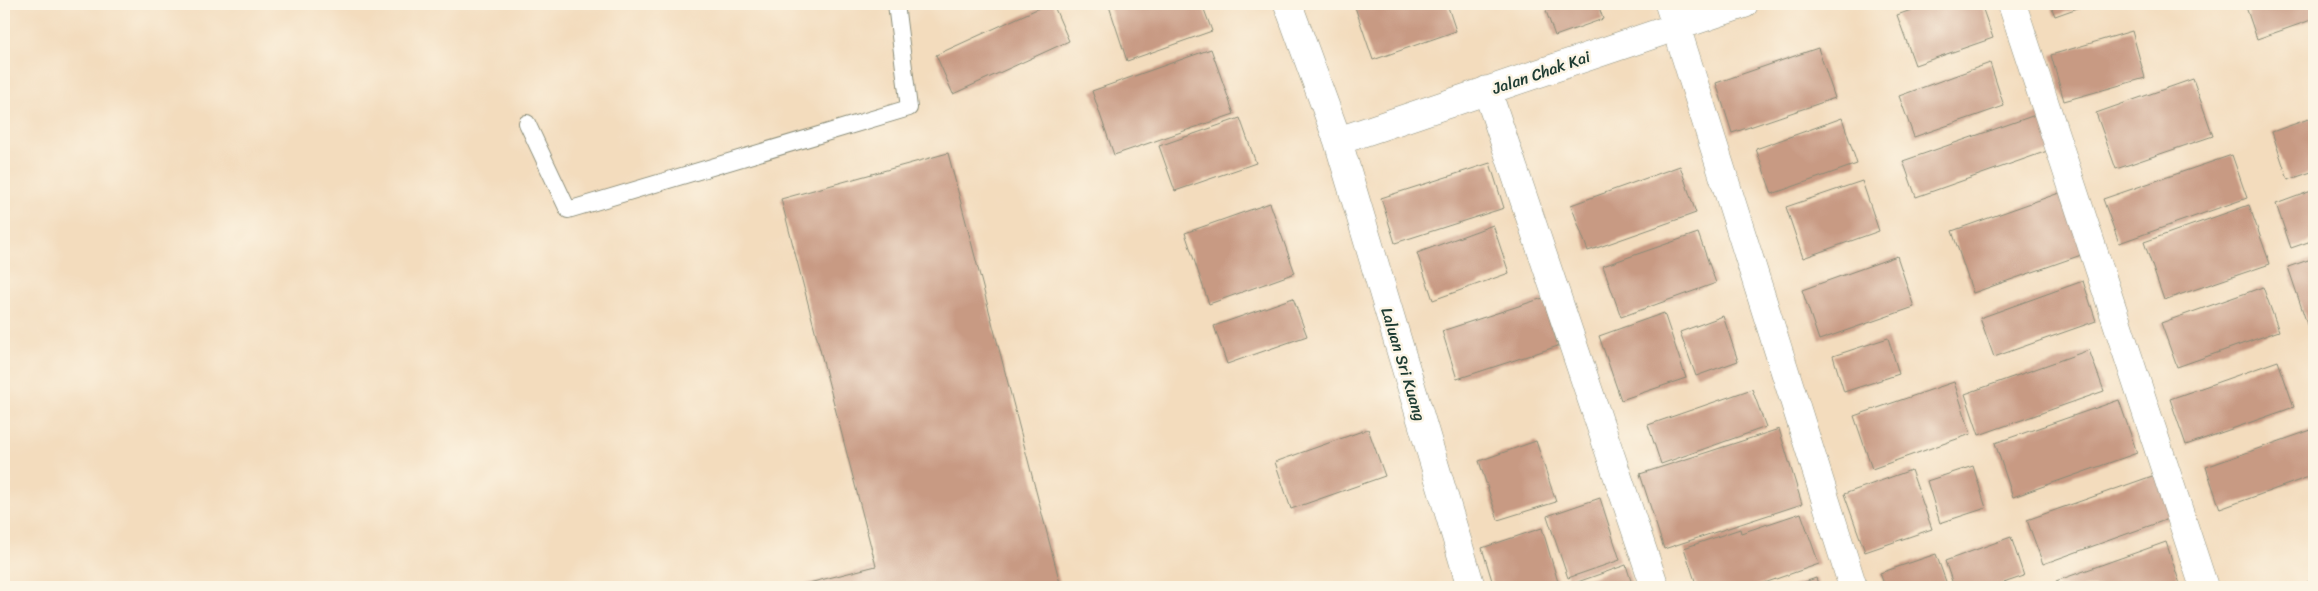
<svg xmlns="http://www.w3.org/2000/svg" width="2318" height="591" font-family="Sriracha,sans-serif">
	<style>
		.building { fill: #c89a83 }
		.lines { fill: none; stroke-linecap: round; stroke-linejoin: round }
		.lane-casing { stroke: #898c78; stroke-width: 18 }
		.street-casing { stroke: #898c78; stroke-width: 29 }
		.lane { stroke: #fff; stroke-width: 16 }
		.street { stroke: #fff; stroke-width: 28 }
		.labels { text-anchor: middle; stroke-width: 5; stroke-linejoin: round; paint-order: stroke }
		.street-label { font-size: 16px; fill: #1f3d34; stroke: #fcf5e5 }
	</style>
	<rect width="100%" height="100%" fill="#fcf5e5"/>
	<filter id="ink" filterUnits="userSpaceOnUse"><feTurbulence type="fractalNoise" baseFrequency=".02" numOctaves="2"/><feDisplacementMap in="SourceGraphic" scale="10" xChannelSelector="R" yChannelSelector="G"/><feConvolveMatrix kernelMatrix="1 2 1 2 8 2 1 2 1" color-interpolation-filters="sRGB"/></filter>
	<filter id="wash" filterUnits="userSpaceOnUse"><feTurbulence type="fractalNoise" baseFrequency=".0096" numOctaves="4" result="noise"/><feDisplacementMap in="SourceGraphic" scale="20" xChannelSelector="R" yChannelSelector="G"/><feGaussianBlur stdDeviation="1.12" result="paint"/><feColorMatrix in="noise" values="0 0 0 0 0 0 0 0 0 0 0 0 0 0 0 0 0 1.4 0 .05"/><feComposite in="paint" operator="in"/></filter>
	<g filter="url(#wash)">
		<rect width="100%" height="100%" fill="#f3dcbd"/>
		<g id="blocks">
			<!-- building -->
			<path class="building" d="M 1048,4 L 1053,4 L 1069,41 L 953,94 L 936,55 Z
				M 1115,4 L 1202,4 L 1212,31 L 1127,61 L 1109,6 Z
				M 1354,4 L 1447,4 L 1456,31 L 1373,60 Z
				M 1565,4 L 1598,4 L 1603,19 L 1555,36 L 1546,11 Z
				M 1928,4 L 1981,4 L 1993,38 L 1915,65 L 1897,15 Z
				M 2050,4 L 2089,4 L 2055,16 Z
				M 2245,4 L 2314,4 L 2314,19 L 2257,39 Z
				M 2132,31 L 2145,78 L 2064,101 L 2051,55 Z
				M 1818,48 L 1835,98 L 1732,133 L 1716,83 Z
				M 1211,49 L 1234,114 L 1114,155 L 1092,91 Z
				M 1990,63 L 2004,106 L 1914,137 L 1899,96 Z
				M 2193,79 L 2213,136 L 2116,169 L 2096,113 Z
				M 2041,113 L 2053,149 L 1916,197 L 1903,161 Z
				M 2314,117 L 2314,171 L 2288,180 L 2272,132 Z
				M 1240,118 L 1256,163 L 1175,191 L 1159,146 Z
				M 1842,118 L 1857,164 L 1772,194 L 1756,149 Z
				M 948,153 L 1061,587 L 802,587 L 801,585 L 876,566 L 781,199 Z
				M 2232,155 L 2247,198 L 2119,243 L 2103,199 Z
				M 1490,163 L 1504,208 L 1395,243 L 1381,198 Z
				M 1680,166 L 1696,213 L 1588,251 L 1571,205 Z
				M 1862,181 L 1879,231 L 1803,258 L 1786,207 Z
				M 2314,190 L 2314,240 L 2291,248 L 2276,204 Z
				M 2062,192 L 2084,254 L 1973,293 L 1952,231 Z
				M 1270,203 L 1295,273 L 1209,304 L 1185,233 Z
				M 2249,205 L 2270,264 L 2164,300 L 2144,242 Z
				M 1493,225 L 1509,273 L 1433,300 L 1417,253 Z
				M 1698,233 L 1716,283 L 1621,317 L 1603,266 Z
				M 1897,256 L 1914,307 L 1819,340 L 1802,290 Z
				M 2314,258 L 2314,328 L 2309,330 L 2288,267 Z
				M 2083,281 L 2096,321 L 1994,357 L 1980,318 Z
				M 2263,287 L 2279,331 L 2177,367 L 2161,323 Z
				M 1293,298 L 1307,336 L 1227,364 L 1214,326 Z
				M 1543,298 L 1558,346 L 1457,379 L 1442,331 Z
				M 1664,313 L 1686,378 L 1621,400 L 1599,336 Z
				M 1723,316 L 1738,361 L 1696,376 L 1680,332 Z
				M 1888,338 L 1899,374 L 1844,392 L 1833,356 Z
				M 2089,350 L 2104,391 L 1979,435 L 1965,394 Z
				M 2278,361 L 2294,407 L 2186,445 L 2170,399 Z
				M 1954,382 L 1971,434 L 1872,469 L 1854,416 Z
				M 1752,389 L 1766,427 L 1661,464 L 1648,425 Z
				M 2119,400 L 2137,453 L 2013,497 L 1995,443 Z
				M 1368,429 L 1385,476 L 1291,509 L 1275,462 Z
				M 1779,429 L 1802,504 L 1664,549 L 1640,474 Z
				M 2314,429 L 2314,475 L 2220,509 L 2206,467 Z
				M 1536,441 L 1556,502 L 1498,520 L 1479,461 Z
				M 1973,466 L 1986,508 L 1940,523 L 1927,481 Z
				M 1911,470 L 1932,529 L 1865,552 L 1844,494 Z
				M 2158,474 L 2174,517 L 2043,564 L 2027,520 Z
				M 1600,498 L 1620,560 L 1568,578 L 1547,516 Z
				M 1801,513 L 1819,564 L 1753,587 L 1697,587 L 1684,548 L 1740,529 L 1741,533 Z
				M 1542,528 L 1558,582 L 1541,587 L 1494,587 L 1482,548 Z
				M 2011,537 L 2024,576 L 1992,587 L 1954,587 L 1945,561 Z
				M 2166,542 L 2181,587 L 2058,587 L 2056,581 Z
				M 1936,554 L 1948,587 L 1885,587 L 1880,573 Z
				M 1626,565 L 1633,587 L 1570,587 L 1569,585 Z
				M 1816,578 L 1819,587 L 1790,587 Z
				M 2314,580 L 2314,587 L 2293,587 Z"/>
		</g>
	</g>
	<g filter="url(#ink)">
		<use href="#blocks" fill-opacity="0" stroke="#898c78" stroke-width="1"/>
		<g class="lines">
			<defs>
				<path id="lane" d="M 527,123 L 568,210 L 909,108 L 896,4"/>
				<path id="street" d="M 1288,4 L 1338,141 L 1471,587
					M 1669,4 L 1853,587
					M 2012,4 L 2204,587
					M 1487,90 L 1655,587
					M 1338,141 L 1744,4"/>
			</defs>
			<!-- lane casing -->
			<use href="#lane" class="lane-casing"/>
			<!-- street casing -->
			<use href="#street" class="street-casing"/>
			<!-- lane -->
			<use href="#lane" class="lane"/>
			<!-- street -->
			<use href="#street" class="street"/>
		</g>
	</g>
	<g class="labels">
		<!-- street labels -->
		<g class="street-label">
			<text transform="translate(1541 72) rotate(-19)" y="6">Jalan Chak Kai</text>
			<text transform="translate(1404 364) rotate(73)" y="6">Laluan Sri Kuang</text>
		</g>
	</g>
	<!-- margin -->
	<rect width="2318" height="591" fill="none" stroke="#fcf5e5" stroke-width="20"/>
</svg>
